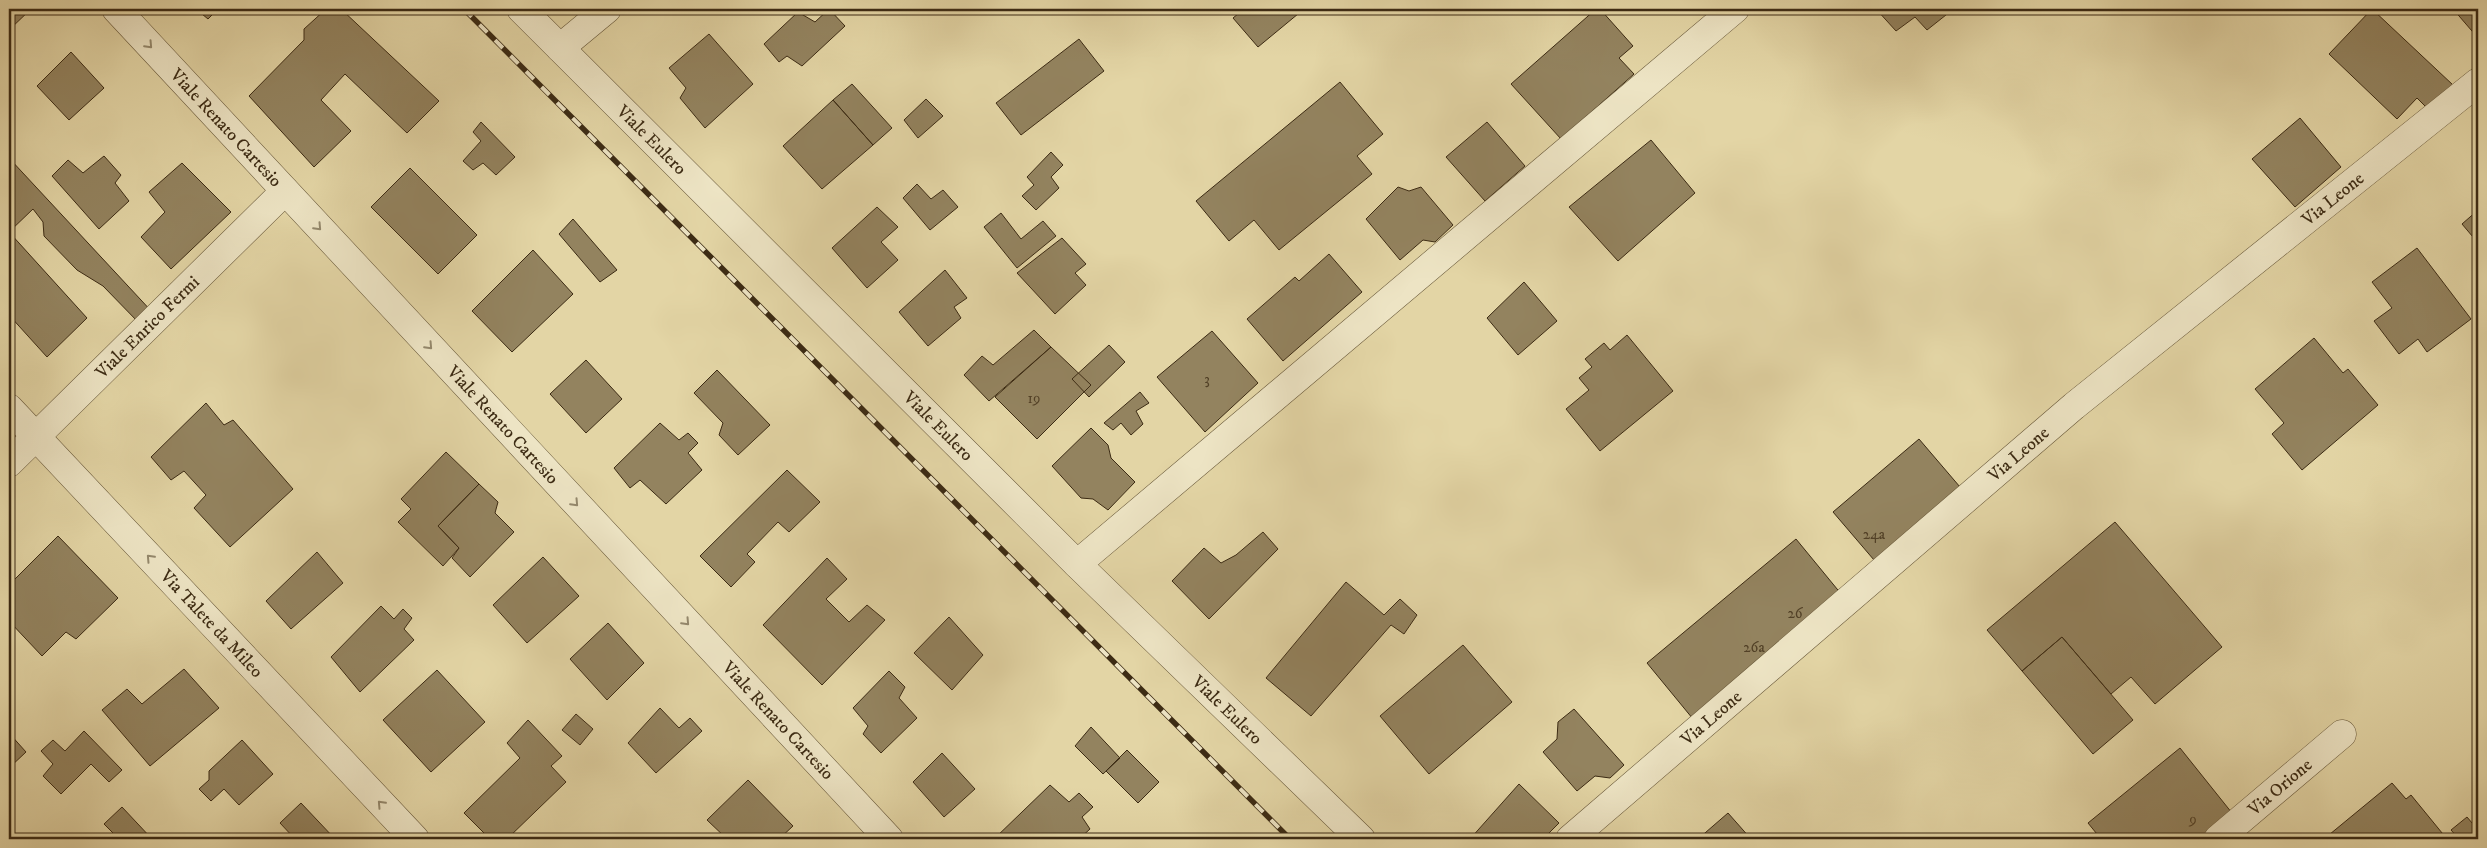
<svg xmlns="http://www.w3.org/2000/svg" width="2487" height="848" font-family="'IM FELL DW Pica',serif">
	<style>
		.building { fill: #93835f; stroke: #3c2b14 }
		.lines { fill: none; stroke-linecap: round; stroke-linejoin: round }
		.minor-casing { stroke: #665638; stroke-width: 29 }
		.minor { stroke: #ede4c4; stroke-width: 28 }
		.rail-casing { stroke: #3c2b14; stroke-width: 5.5 }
		.rail { stroke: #ede4c4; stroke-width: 4; stroke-dasharray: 11; stroke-linecap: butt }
		.oneway { stroke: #94886c }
		.labels { text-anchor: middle; stroke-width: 5; stroke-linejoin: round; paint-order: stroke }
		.number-label { font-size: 15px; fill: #524127 }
		.street-label { font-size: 18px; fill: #3c2b14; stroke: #ede4c4 }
	</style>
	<rect width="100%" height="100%" fill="#e3d5a5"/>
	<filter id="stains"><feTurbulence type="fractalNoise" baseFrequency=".004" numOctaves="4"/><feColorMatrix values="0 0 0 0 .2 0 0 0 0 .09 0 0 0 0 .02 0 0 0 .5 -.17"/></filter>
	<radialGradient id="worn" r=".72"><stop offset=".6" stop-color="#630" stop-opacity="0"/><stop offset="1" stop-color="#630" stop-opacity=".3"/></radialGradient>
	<!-- building -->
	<path class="building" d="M 9,9 L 31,9 L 9,30 Z
		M 196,9 L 218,9 L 208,19 Z
		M 326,9 L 341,9 L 439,101 L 407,133 L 345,74 L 321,100 L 351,131 L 314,167 L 249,96 L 304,40 L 304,29 Z
		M 829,9 L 845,26 L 802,66 L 787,56 L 779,62 L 764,44 L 798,12 L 815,22 Z
		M 1244,9 L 1304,9 L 1258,47 L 1233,18 Z
		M 1596,9 L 1600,9 L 1633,46 L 1619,58 L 1634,74 L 1561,139 L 1511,84 Z
		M 1876,9 L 1949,9 L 1951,11 L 1927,30 L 1915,17 L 1896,31 Z
		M 2372,9 L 2453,85 L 2429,110 L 2417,98 L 2397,119 L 2329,54 Z
		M 2453,9 L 2478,9 L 2478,38 Z
		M 709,34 L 753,84 L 705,128 L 680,98 L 686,88 L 669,68 Z
		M 1079,39 L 1104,71 L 1021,135 L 996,103 Z
		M 71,52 L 104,88 L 69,120 L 37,86 Z
		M 1340,82 L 1383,134 L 1357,156 L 1372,174 L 1279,250 L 1254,220 L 1229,241 L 1196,201 Z
		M 852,84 L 892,128 L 873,145 L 833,100 Z
		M 926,99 L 943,116 L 918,138 L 904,120 Z
		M 833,100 L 873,145 L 822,189 L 783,146 Z
		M 2300,118 L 2341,167 L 2295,207 L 2252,159 Z
		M 481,122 L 515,157 L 496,175 L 483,163 L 473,170 L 463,161 L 481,141 L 473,132 Z
		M 1487,122 L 1525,166 L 1485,201 L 1446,157 Z
		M 1651,140 L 1695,193 L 1618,261 L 1569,207 Z
		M 1051,152 L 1063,165 L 1051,177 L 1059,188 L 1036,210 L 1022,196 L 1034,185 L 1027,177 Z
		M 104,156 L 121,175 L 115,183 L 129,201 L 99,229 L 52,176 L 68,160 L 83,173 Z
		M 9,158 L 154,314 L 140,324 L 103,286 L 77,270 L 44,236 L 43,222 L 33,209 L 9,232 L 87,318 L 47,357 L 9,315 Z
		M 182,163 L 231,212 L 171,269 L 141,237 L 165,212 L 149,192 Z
		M 410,168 L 477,235 L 438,274 L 371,207 Z
		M 917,184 L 931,199 L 943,190 L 958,207 L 930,230 L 903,198 Z
		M 1398,187 L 1409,191 L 1421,187 L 1453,225 L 1435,242 L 1423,240 L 1400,260 L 1366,219 Z
		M 877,207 L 898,227 L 881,242 L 898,260 L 867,288 L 832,248 Z
		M 2478,210 L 2478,243 L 2462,224 Z
		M 1001,213 L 1021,239 L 1043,221 L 1056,236 L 1017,268 L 984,227 Z
		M 573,219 L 617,270 L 600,282 L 559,234 Z
		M 1062,238 L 1086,264 L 1075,273 L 1086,285 L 1055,314 L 1017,273 Z
		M 2417,248 L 2471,319 L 2427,352 L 2418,339 L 2399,354 L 2374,321 L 2392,308 L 2372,282 Z
		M 533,250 L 573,294 L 512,352 L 472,311 Z
		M 1329,254 L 1362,292 L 1283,361 L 1247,319 L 1295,277 L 1299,281 Z
		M 945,270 L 967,298 L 954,307 L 961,318 L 928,346 L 899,312 Z
		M 1524,282 L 1557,321 L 1518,355 L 1487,318 Z
		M 1034,330 L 1051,347 L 989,401 L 964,375 L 982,356 L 993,365 Z
		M 1212,331 L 1258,383 L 1205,432 L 1157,377 Z
		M 1627,335 L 1673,391 L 1600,451 L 1566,409 L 1589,390 L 1579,378 L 1592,367 L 1585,359 L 1604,343 L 1610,350 Z
		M 2314,338 L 2343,373 L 2348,369 L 2378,405 L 2302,470 L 2272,434 L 2284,423 L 2255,389 Z
		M 1109,345 L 1125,362 L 1089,397 L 1072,379 Z
		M 1051,347 L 1091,385 L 1037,439 L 995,397 Z
		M 586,360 L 622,399 L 586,433 L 550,394 Z
		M 717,370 L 770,425 L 738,455 L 719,435 L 723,423 L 694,393 Z
		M 1140,392 L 1149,403 L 1136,411 L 1143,424 L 1131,435 L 1121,423 L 1113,430 L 1104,423 Z
		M 206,403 L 224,425 L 233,420 L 293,489 L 230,547 L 194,508 L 206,495 L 184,471 L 171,480 L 151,457 Z
		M 660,423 L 679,440 L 688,433 L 698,443 L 688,453 L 702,470 L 666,504 L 640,480 L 630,488 L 614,468 Z
		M 1091,428 L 1108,445 L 1111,458 L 1135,482 L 1108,510 L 1093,499 L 1081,498 L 1052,466 Z
		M 1919,439 L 1966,494 L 1880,567 L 1833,512 Z
		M 446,452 L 479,484 L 438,526 L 459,548 L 443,566 L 398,522 L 411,509 L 401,499 Z
		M 787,470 L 820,502 L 789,532 L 778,522 L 747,554 L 755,562 L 731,587 L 700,556 Z
		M 479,484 L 498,502 L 495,513 L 514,532 L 470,577 L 452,558 L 459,548 L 438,526 Z
		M 2115,522 L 2222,647 L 2155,704 L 2131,677 L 2111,694 L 2062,637 L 2022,671 L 1987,630 Z
		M 1263,532 L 1278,549 L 1209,619 L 1172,581 L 1204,548 L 1221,563 L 1236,555 Z
		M 58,536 L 118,598 L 76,639 L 66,632 L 42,656 L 9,621 L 9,585 Z
		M 1796,539 L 1842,595 L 1693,719 L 1647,663 Z
		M 317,552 L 343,583 L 291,629 L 266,601 Z
		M 543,557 L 579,596 L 527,643 L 493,605 Z
		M 827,558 L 847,579 L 826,599 L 849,622 L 867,605 L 885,620 L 822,685 L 763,625 Z
		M 1346,582 L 1384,615 L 1400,599 L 1417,615 L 1404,634 L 1391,625 L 1311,716 L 1266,678 Z
		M 381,606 L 394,619 L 403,609 L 412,618 L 404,629 L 414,640 L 360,692 L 331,657 Z
		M 949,617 L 983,655 L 952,690 L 914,653 Z
		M 608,623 L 644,663 L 607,700 L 570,659 Z
		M 2062,637 L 2133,720 L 2093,754 L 2022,671 Z
		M 1463,645 L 1512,702 L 1429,774 L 1380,716 Z
		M 184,669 L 219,708 L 150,766 L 102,710 L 127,689 L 142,704 Z
		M 437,670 L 485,722 L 431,772 L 383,720 Z
		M 889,671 L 905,687 L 899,698 L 917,718 L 881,753 L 863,734 L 868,726 L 853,708 Z
		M 660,708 L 679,728 L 690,718 L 702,731 L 656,773 L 628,743 Z
		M 1574,709 L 1624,765 L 1610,778 L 1595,776 L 1577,791 L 1543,752 L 1557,739 L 1558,722 Z
		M 576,714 L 593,729 L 580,745 L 562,730 Z
		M 528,720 L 562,756 L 551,766 L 566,782 L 507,839 L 490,839 L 464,813 L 520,758 L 507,743 Z
		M 1091,727 L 1120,758 L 1103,774 L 1075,746 Z
		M 84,731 L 122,770 L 109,782 L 91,764 L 61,794 L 43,776 L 53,764 L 41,751 L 53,740 L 65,751 Z
		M 9,733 L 26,752 L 9,768 Z
		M 242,740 L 273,774 L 239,805 L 224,789 L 211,801 L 199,789 L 209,780 L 209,771 Z
		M 2180,748 L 2232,813 L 2200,839 L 2101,839 L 2088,823 Z
		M 1127,750 L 1159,782 L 1138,803 L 1106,771 Z
		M 942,753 L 975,789 L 944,817 L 913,782 Z
		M 748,780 L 793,826 L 779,839 L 727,839 L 707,820 Z
		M 2392,783 L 2406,799 L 2411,795 L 2447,839 L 2324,839 Z
		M 1519,784 L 1559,823 L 1543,839 L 1470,839 Z
		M 1050,785 L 1069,802 L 1079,793 L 1093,807 L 1082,817 L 1090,829 L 1079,839 L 994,839 Z
		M 301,803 L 335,839 L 295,839 L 280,823 Z
		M 122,807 L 152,839 L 119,839 L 104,824 Z
		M 1728,813 L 1751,839 L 1698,839 Z
		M 2467,817 L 2478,830 L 2478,839 L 2459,839 L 2451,830 Z"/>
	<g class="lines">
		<defs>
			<g id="minor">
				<path id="s1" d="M 116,9 L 889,839"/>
				<path id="s2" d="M 521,9 L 1077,564 L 1361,839"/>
				<path d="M 560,48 L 607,9"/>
				<path id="s3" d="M 9,408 L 415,839"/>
				<path id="s4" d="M 9,463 L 285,191"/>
				<path d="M 1077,564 L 1735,9"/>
				<path id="s5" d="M 1570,839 L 2074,406 L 2478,82"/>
				<path id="s6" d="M 2218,839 L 2342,734"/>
			</g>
		</defs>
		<!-- minor casing -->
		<use href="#minor" class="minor-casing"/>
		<!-- minor -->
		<use href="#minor" class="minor"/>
		<defs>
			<path id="rail" d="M 464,9 L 1290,839"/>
		</defs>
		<!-- rail casing -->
		<use href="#rail" class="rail-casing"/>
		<!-- rail -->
		<use href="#rail" class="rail"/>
	</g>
	<!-- one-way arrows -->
	<defs><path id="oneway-chevron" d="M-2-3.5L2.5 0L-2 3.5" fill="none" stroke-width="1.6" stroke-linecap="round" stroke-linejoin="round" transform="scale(1.25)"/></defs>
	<g class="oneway">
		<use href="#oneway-chevron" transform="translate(149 45) rotate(47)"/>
		<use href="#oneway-chevron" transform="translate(318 227) rotate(47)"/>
		<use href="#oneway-chevron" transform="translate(429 346) rotate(47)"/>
		<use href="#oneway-chevron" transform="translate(575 503) rotate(47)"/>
		<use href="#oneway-chevron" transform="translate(150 558) rotate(-133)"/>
		<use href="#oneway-chevron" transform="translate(686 622) rotate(47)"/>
		<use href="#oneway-chevron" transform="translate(381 804) rotate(-133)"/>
	</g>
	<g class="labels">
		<!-- number labels -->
		<g class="number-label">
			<text x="1207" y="384">3</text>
			<text x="1034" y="403">19</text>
			<text x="1874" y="539">24a</text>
			<text x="1795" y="618">26</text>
			<text x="1754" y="652">26a</text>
			<text x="2193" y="824">9</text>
		</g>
		<!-- street labels -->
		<g class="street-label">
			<text dy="6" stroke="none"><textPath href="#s1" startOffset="162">Viale Renato Cartesio</textPath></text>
			<text dy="6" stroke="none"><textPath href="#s2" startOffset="185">Viale Eulero</textPath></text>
			<text dy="6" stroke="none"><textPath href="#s5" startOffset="996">Via Leone</textPath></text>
			<text dy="6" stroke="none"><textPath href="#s4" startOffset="194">Viale Enrico Fermi</textPath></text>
			<text dy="6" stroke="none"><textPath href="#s1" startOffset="568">Viale Renato Cartesio</textPath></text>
			<text dy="6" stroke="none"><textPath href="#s2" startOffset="590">Viale Eulero</textPath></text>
			<text dy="6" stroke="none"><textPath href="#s5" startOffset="591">Via Leone</textPath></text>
			<text dy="6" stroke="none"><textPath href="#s3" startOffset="296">Via Talete da Mileo</textPath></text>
			<text dy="6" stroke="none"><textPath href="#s2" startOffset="995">Viale Eulero</textPath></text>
			<text dy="6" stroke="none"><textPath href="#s5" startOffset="186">Via Leone</textPath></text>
			<text dy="6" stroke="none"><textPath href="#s1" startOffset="972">Viale Renato Cartesio</textPath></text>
			<text dy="6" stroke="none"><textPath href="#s6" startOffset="81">Via Orione</textPath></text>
		</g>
	</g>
	<!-- margin -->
	<rect width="2487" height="848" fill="none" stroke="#e3d5a5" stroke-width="30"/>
	<rect x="10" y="10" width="2467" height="828" fill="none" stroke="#3c2b14" stroke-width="2.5"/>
	<rect x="15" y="15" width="2457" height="818" fill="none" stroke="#3c2b14"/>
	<rect width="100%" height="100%" filter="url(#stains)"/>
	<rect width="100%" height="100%" fill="url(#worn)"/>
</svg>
